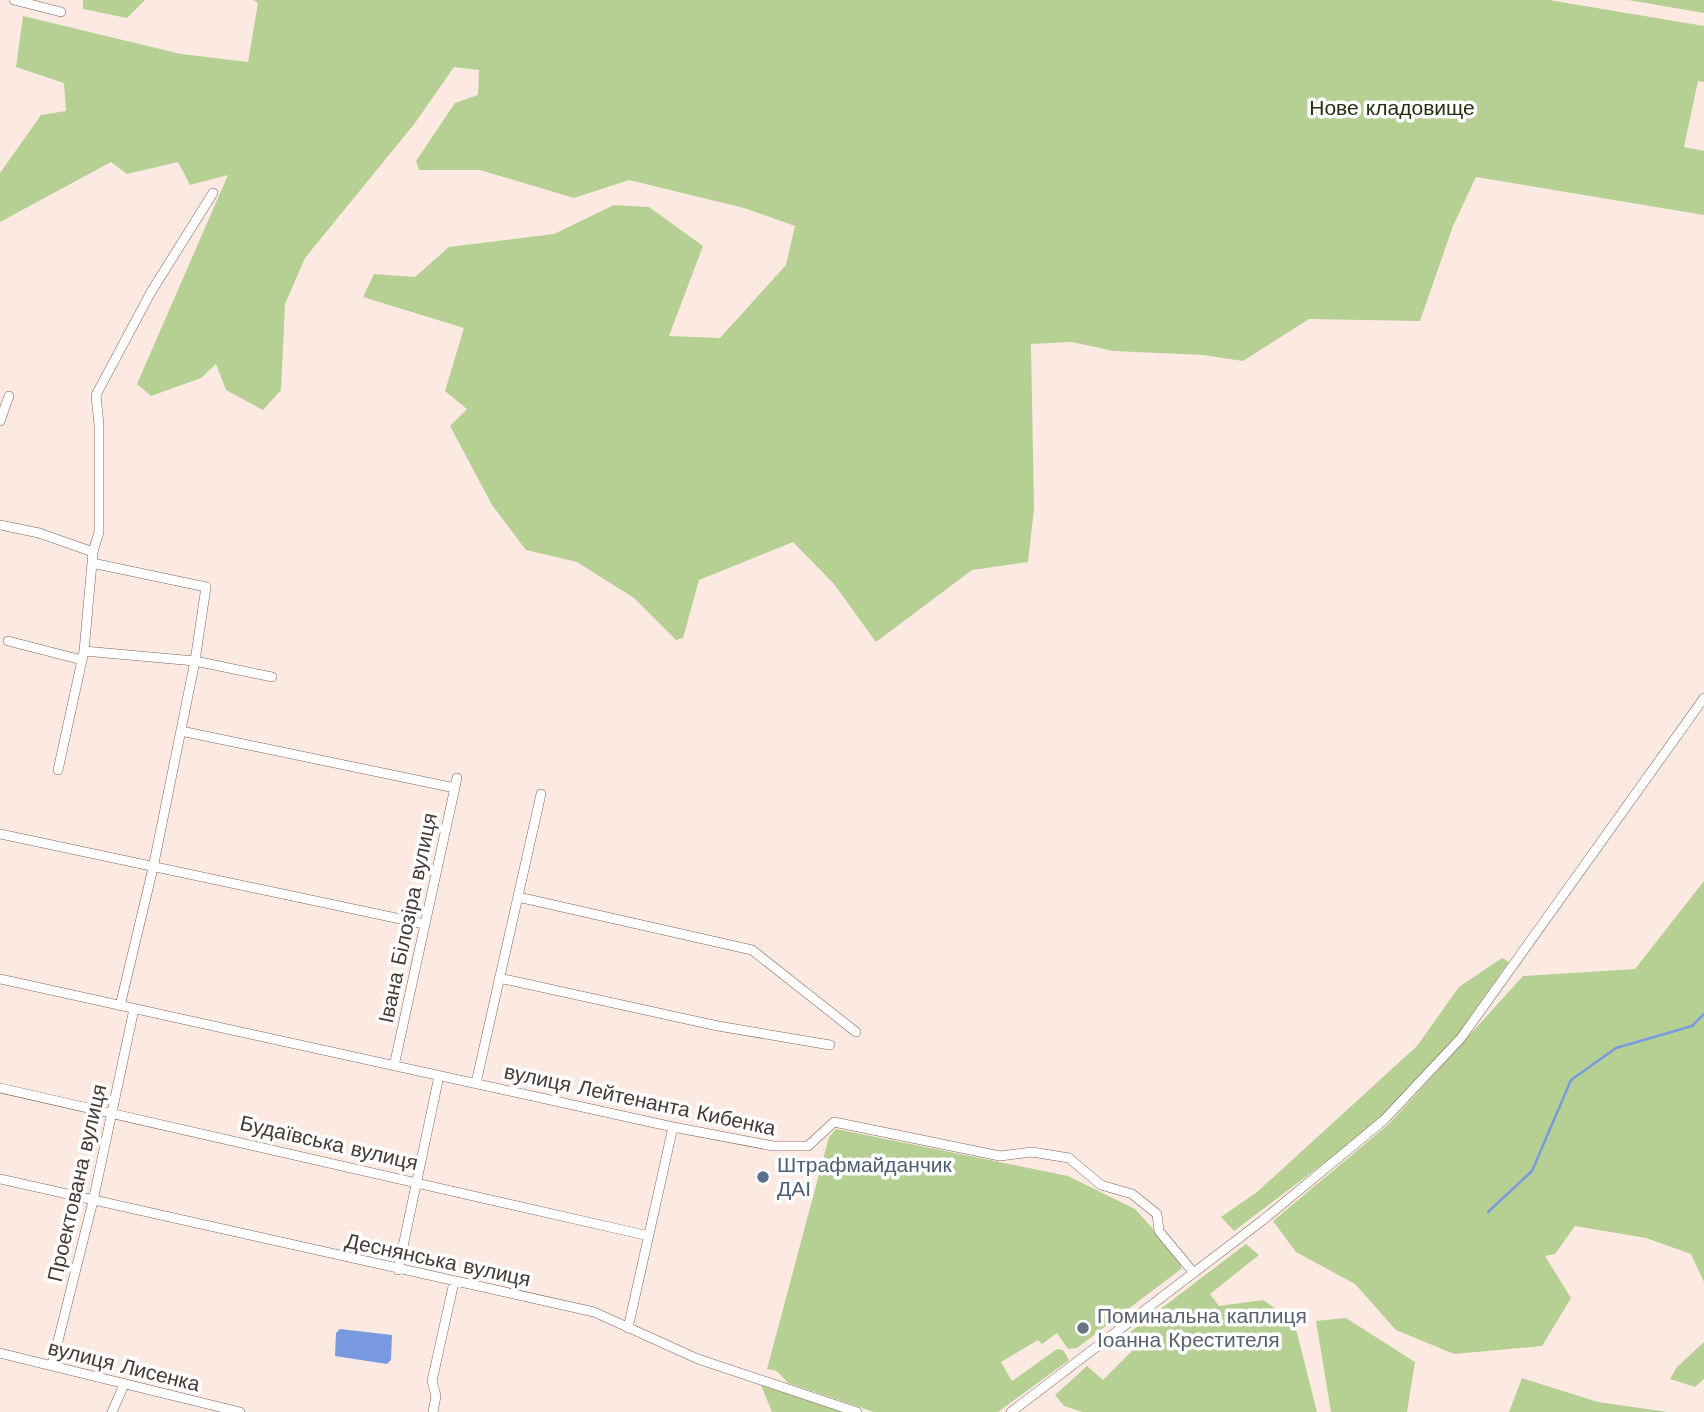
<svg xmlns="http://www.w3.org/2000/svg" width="1704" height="1412" font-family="'Work Sans',sans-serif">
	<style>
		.green { fill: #b6cf93 }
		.water { fill: #799ae0 }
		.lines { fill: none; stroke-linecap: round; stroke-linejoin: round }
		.stream { stroke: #799ae0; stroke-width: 2.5 }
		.minor-casing { stroke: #7e6459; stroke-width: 10 }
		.minor { stroke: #fff; stroke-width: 9 }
		.service-dot { fill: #5c6f8a; stroke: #fff; stroke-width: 2.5 }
		.worship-dot { fill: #6b7280; stroke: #fff; stroke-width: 2.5 }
		.labels { text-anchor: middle; stroke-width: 7; stroke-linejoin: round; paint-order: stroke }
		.park-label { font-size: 21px; fill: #24300f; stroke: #fff }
		.street-label { font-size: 21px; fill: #463a35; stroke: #fff }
		.service-label { font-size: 21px; fill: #4e5e75; stroke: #fff; text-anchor: start }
		.worship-label { font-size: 21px; fill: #5b616d; stroke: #fff; text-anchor: start }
	</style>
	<rect width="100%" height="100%" fill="#fceae2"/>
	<!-- green -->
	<path class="green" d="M 83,0 L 145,0 L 127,18 L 83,9 Z
		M 253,0 L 1549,0 L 1704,26 L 1704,82 L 1698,81 L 1684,147 L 1704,151 L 1704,215 L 1476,177 L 1453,226 L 1420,321 L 1309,319 L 1243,361 L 1203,355 L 1113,351 L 1072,342 L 1031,344 L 1034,509 L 1028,562 L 972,570 L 876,642 L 834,584 L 793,542 L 699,580 L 683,638 L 676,640 L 634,598 L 577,562 L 526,550 L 492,505 L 450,426 L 467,409 L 445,391 L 464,328 L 363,297 L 374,274 L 415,277 L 449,247 L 554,234 L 614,205 L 649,207 L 703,246 L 669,336 L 720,338 L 786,265 L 795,226 L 744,208 L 629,180 L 574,198 L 480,170 L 419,170 L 416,161 L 455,103 L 478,95 L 479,70 L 454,67 L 415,123 L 305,258 L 285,304 L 281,390 L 263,410 L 226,390 L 216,364 L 201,378 L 151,396 L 137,384 L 228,175 L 190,185 L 178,162 L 127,174 L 111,162 L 0,222 L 0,173 L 41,115 L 66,111 L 64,83 L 16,67 L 23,16 L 181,54 L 248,62 L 258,3 Z
		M 1628,0 L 1704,0 L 1704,13 Z
		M 1704,881 L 1704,1282 L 1691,1254 L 1646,1238 L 1575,1226 L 1555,1254 L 1545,1256 L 1571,1298 L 1542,1346 L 1454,1354 L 1396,1330 L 1355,1284 L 1296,1252 L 1273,1221 L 1390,1123 L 1523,976 L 1635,969 Z
		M 1502,958 L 1509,962 L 1456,1037 L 1382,1119 L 1234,1231 L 1221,1217 L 1257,1192 L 1417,1046 L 1459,987 Z
		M 836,1129 L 1068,1176 L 1135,1209 L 1180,1259 L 1181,1269 L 1077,1348 L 1068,1349 L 1057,1333 L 1042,1344 L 1038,1340 L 1001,1362 L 1012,1381 L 1057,1349 L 1063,1350 L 1069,1360 L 998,1412 L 874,1412 L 788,1383 L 777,1371 L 767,1369 L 829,1137 Z
		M 1246,1244 L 1259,1255 L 1210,1294 L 1219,1306 L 1263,1300 L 1294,1321 L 1317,1412 L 1083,1412 L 1064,1406 L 1055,1395 L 1087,1366 L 1103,1380 L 1132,1351 L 1121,1339 Z
		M 1346,1318 L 1415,1362 L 1407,1412 L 1331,1412 L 1316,1321 Z
		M 1704,1342 L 1704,1379 L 1695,1387 L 1670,1379 L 1677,1367 Z
		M 1522,1378 L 1598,1402 L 1668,1412 L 1509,1412 Z
		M 760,1383 L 851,1412 L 772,1412 Z"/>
	<!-- water -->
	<path class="water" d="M 340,1329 L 392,1335 L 391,1360 L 387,1364 L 335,1356 L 336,1333 Z"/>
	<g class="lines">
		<!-- stream -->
		<path class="stream" d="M 1488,1212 L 1532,1171 L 1571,1080 L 1616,1048 L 1692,1026 L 1704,1014"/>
		<defs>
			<path id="minor" d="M 14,0 L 61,12
				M 0,421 L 9,396
				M 0,525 L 39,533 L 93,552
				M 92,563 L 206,587 L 195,661 L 272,677
				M 8,641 L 82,660
				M 84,651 L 195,661 L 153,868 L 120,1006
				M 181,731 L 455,788
				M 58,770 L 84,651 L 93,552 L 99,532 L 99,425 L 96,395 L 151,292 L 213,193
				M 0,834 L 424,924
				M 518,897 L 752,950 L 856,1032
				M 499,978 L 718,1026 L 830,1045
				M 0,979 L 673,1127 L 773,1146 L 808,1146 L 834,1122 L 1000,1156 L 1032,1152 L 1069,1158 L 1101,1185 L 1132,1194 L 1157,1214 L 1159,1231 L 1193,1272
				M 394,1066 L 457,778
				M 476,1083 L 541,794
				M 0,1088 L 649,1236
				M 0,1179 L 594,1312 L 698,1359 L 857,1412
				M 398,1270 L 439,1076
				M 628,1328 L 673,1127
				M 0,1353 L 240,1412
				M 52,1365 L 93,1201 L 134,1009
				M 112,1412 L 124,1385
				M 433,1412 L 436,1396 L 432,1381 L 454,1282
				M 1011,1412 L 1263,1220 L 1384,1120 L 1461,1038 L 1704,698"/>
		</defs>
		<!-- minor casing -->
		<use href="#minor" class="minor-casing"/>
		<!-- minor -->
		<use href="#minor" class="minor"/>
	</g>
	<!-- markers -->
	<circle class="service-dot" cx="763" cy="1177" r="7"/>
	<circle class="worship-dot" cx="1083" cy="1328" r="7"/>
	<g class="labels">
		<!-- park labels -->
		<g class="park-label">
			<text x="1392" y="115">Нове кладовище</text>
		</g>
		<!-- street labels -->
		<g class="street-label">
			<text transform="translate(408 918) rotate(-78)" y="7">Івана Білозіра вулиця</text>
			<text transform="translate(640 1100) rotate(12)" y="7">вулиця Лейтенанта Кибенка</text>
			<text transform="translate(329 1143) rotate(13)" y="7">Будаївська вулиця</text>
			<text transform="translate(77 1183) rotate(-77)" y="7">Проектована вулиця</text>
			<text transform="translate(438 1260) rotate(12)" y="7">Деснянська вулиця</text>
			<text transform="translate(124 1366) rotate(14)" y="7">вулиця Лисенка</text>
		</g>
		<!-- service labels -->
		<g class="service-label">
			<text x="777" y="1172">Штрафмайданчик<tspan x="777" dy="24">ДАІ</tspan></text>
		</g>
		<!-- worship labels -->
		<g class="worship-label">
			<text x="1097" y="1323">Поминальна каплиця<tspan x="1097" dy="24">Іоанна Крестителя</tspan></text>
		</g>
	</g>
</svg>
